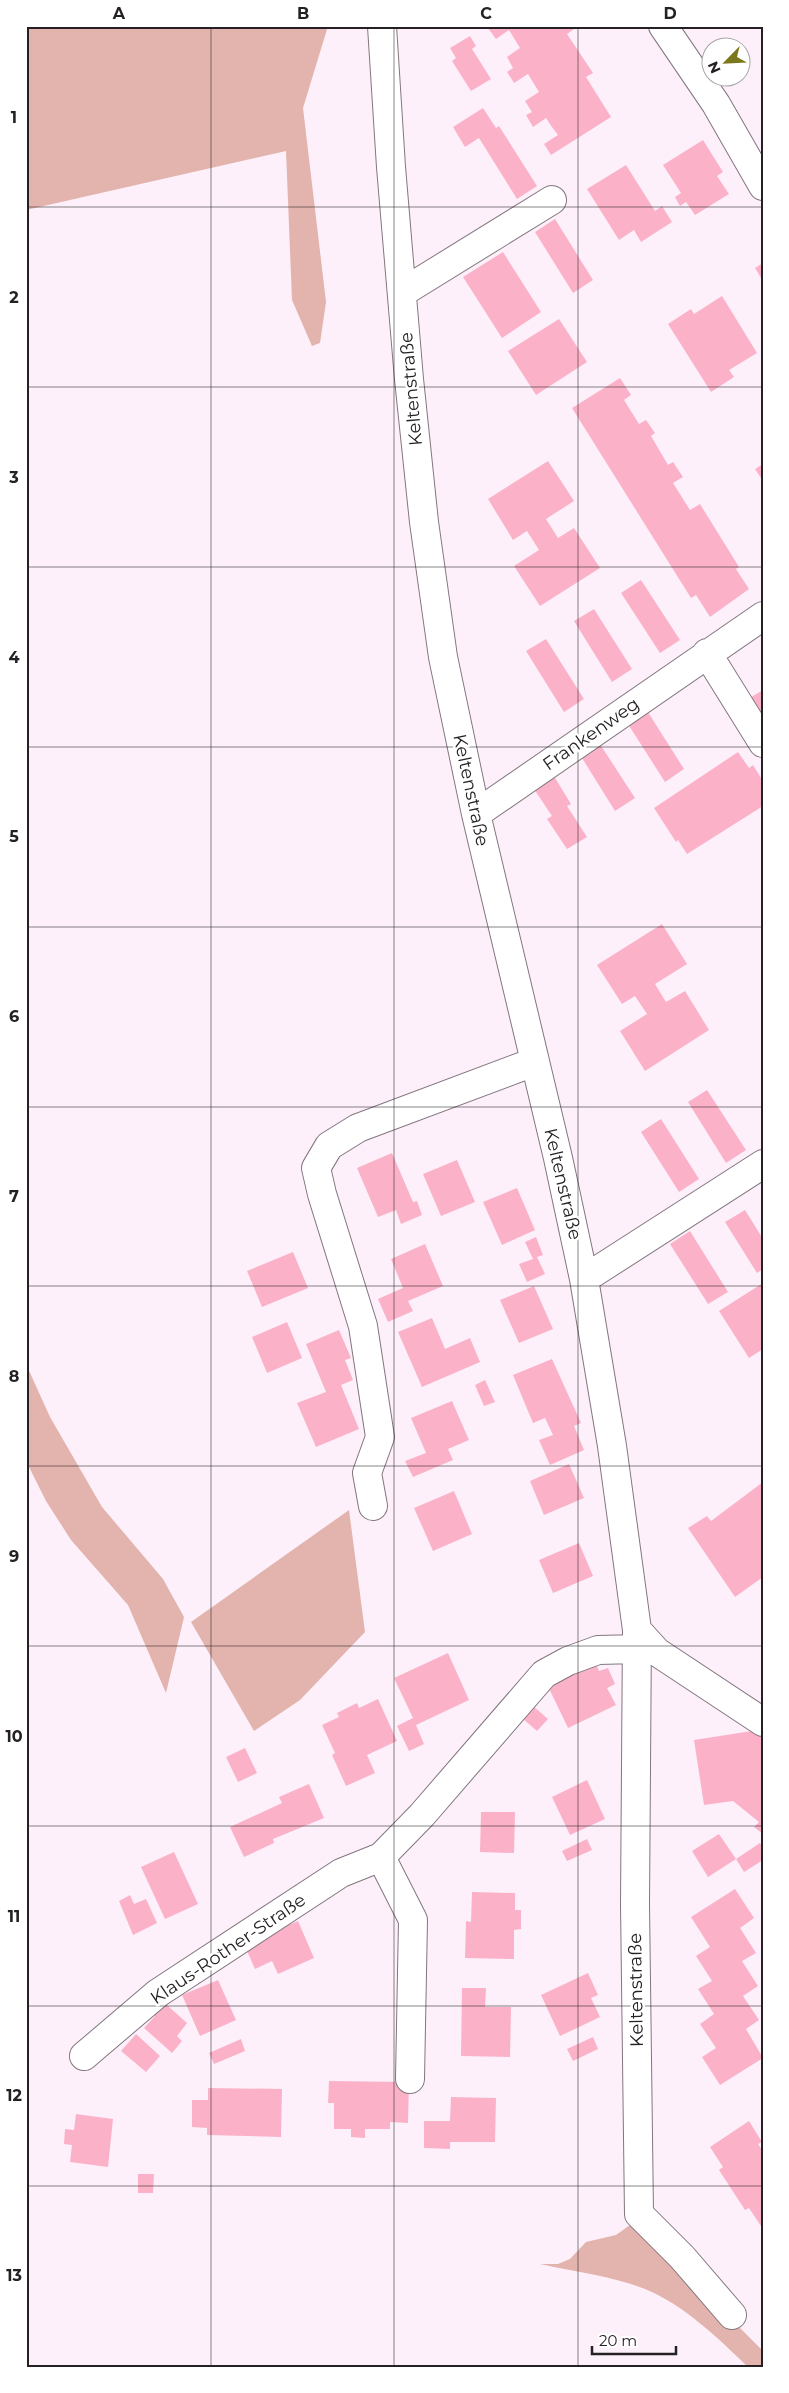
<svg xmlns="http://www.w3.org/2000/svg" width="789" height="2393" font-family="Montserrat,sans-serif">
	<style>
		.green { fill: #e3b3ad }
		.building { fill: #fbb2c8 }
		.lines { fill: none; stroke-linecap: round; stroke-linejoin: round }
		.minor-casing { stroke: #82767f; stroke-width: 30 }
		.minor { stroke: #fff; stroke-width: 28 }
		.grid { fill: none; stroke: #242023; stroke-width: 1; stroke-opacity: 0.55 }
		.labels { text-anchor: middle; stroke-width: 5; stroke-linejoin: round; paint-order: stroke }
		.street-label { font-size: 18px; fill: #242023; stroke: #fff }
		.neatline { fill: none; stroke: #242023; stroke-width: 2 }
		.grid-label { font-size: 16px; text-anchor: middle; font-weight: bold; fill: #242023 }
	</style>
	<rect width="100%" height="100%" fill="#fdf0fa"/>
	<!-- green -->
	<path class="green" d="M 26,26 L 328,26 L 303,108 L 326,302 L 320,343 L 312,346 L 292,300 L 286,151 L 26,210 Z
		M 26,1364 L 50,1417 L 102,1507 L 163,1579 L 184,1617 L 166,1693 L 128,1605 L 71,1540 L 46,1501 L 26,1461 Z
		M 349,1510 L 365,1632 L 300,1700 L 254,1731 L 191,1622 Z
		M 634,2222 L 763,2351 L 763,2367 L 748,2367 C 718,2338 684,2305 645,2289 C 612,2276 575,2272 540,2264 L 558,2264 L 570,2259 L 586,2242 L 616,2235 Z"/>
	<!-- building -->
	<path class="building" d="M 491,26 L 572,26 L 574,29 L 567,34 L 593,73 L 586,77 L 611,117 L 551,155 L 544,144 L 558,135 L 552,127 L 546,118 L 533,127 L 526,115 L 532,112 L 525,101 L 539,92 L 528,74 L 514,83 L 507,72 L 513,68 L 507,57 L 520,48 L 509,30 L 496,39 L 488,28 Z
		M 470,36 L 476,46 L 472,49 L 491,79 L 471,91 L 452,61 L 456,58 L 450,48 Z
		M 483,108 L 496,128 L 499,126 L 537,186 L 517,199 L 479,138 L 465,147 L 453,127 Z
		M 703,140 L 723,172 L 717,176 L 729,194 L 695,215 L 686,202 L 680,206 L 675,197 L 681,193 L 663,165 Z
		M 626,165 L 655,211 L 662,206 L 672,222 L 641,242 L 634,230 L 619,240 L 587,189 Z
		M 555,219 L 593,280 L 573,293 L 535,232 Z
		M 503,252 L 541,312 L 502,338 L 463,277 Z
		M 763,263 L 763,281 L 755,268 Z
		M 722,296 L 757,353 L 729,370 L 734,377 L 711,392 L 668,324 L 691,309 L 694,314 Z
		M 559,319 L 587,362 L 536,395 L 508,351 Z
		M 620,378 L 631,395 L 624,400 L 639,424 L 646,420 L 655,433 L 651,436 L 668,465 L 673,462 L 683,477 L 673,483 L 690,510 L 700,504 L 739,567 L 736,569 L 749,589 L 710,617 L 696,595 L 691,598 L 572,408 Z
		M 548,461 L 574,501 L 546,519 L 558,538 L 574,528 L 600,568 L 540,606 L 514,566 L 539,550 L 527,531 L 513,540 L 488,499 Z
		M 763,464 L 763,481 L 755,469 Z
		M 641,580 L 680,640 L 660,653 L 621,593 Z
		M 594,609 L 632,669 L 612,682 L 574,621 Z
		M 546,639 L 584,699 L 564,712 L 526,651 Z
		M 763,690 L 763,732 L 743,702 Z
		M 646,709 L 684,769 L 665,782 L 626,721 Z
		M 596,738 L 635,798 L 615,811 L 577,750 Z
		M 738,752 L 749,768 L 753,765 L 763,781 L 763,806 L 687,854 L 678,840 L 676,842 L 654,808 Z
		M 552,773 L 571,804 L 567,806 L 587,837 L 567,849 L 547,819 L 552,816 L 532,786 Z
		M 662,924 L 687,964 L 655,984 L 666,1002 L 685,991 L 709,1030 L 645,1071 L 620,1031 L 647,1014 L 635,996 L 622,1004 L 597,965 Z
		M 707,1090 L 746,1150 L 726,1163 L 688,1102 Z
		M 661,1119 L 699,1179 L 679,1192 L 641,1132 Z
		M 392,1153 L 413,1202 L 417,1201 L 422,1215 L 401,1224 L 396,1210 L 378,1217 L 357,1168 Z
		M 457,1160 L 475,1202 L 441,1216 L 423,1174 Z
		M 517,1188 L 535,1230 L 502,1245 L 483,1202 Z
		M 745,1210 L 763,1239 L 763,1269 L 757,1273 L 725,1222 Z
		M 690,1231 L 728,1292 L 708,1304 L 670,1244 Z
		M 536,1237 L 543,1255 L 537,1257 L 545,1274 L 527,1282 L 519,1264 L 533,1259 L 525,1242 Z
		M 425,1244 L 443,1286 L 408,1301 L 413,1311 L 388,1322 L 378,1299 L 403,1288 L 391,1259 Z
		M 293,1252 L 308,1288 L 262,1307 L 247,1271 Z
		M 763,1283 L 763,1349 L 749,1358 L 719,1311 Z
		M 534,1286 L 553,1329 L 519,1343 L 500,1300 Z
		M 432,1318 L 445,1349 L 470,1338 L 480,1362 L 422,1387 L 398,1332 Z
		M 287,1322 L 302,1358 L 267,1373 L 252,1337 Z
		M 339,1330 L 351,1358 L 345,1360 L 353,1380 L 341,1385 L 359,1429 L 316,1447 L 297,1403 L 326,1392 L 306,1344 Z
		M 552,1359 L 581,1423 L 574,1426 L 584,1450 L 550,1465 L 539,1440 L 553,1435 L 545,1418 L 533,1423 L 513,1375 Z
		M 485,1380 L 495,1402 L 484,1406 L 475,1385 Z
		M 452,1401 L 469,1440 L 448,1449 L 453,1460 L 413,1477 L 405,1461 L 426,1453 L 411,1418 Z
		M 569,1464 L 584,1498 L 544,1515 L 530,1481 Z
		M 763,1482 L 763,1577 L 735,1597 L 688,1528 L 707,1516 L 711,1521 Z
		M 454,1491 L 472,1534 L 433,1551 L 414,1508 Z
		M 579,1543 L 593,1576 L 553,1593 L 539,1560 Z
		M 448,1653 L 469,1700 L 416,1725 L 424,1744 L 409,1751 L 397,1726 L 413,1718 L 394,1678 Z
		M 592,1655 L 599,1671 L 608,1668 L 615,1684 L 607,1688 L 616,1705 L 568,1728 L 544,1678 Z
		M 378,1699 L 397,1741 L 367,1755 L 375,1773 L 346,1786 L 332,1755 L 335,1753 L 322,1725 L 339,1717 L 337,1713 L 357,1703 L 359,1708 Z
		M 525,1699 L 548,1719 L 537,1731 L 514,1711 Z
		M 758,1730 L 763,1734 L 763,1834 L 754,1827 L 759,1822 L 733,1801 L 704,1805 L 694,1740 Z
		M 245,1748 L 257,1773 L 238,1782 L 226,1757 Z
		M 587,1780 L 605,1819 L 570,1835 L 552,1797 Z
		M 309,1784 L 324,1818 L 273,1839 L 274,1843 L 244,1857 L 230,1827 L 282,1803 L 279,1797 Z
		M 481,1812 L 515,1812 L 514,1853 L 480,1852 Z
		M 719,1834 L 736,1859 L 708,1877 L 692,1851 Z
		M 587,1839 L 592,1850 L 567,1861 L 562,1851 Z
		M 760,1843 L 763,1847 L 763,1860 L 744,1872 L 736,1859 Z
		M 174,1852 L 198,1904 L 165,1919 L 141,1867 Z
		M 735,1889 L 754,1918 L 740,1928 L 756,1953 L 742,1961 L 758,1986 L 743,1996 L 759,2020 L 746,2029 L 763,2058 L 720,2085 L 702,2057 L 716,2048 L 700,2024 L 714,2014 L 698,1989 L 712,1981 L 696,1956 L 710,1947 L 691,1917 Z
		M 472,1892 L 515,1893 L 515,1910 L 521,1910 L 521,1929 L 514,1930 L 514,1959 L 465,1958 L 466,1921 L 471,1922 Z
		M 130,1895 L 134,1904 L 146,1899 L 157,1923 L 133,1935 L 119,1901 Z
		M 298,1921 L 314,1958 L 278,1974 L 272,1961 L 255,1969 L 244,1944 Z
		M 588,1973 L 598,1995 L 591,1998 L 600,2017 L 560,2036 L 541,1995 Z
		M 218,1980 L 236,2020 L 200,2036 L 182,1995 Z
		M 462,1988 L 486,1988 L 485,2007 L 511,2007 L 510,2057 L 461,2056 Z
		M 160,1999 L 187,2023 L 177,2036 L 182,2041 L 172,2053 L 144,2028 L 155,2016 L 149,2011 Z
		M 136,2034 L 160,2056 L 146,2072 L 121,2051 Z
		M 593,2037 L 598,2049 L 573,2061 L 567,2049 Z
		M 241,2039 L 245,2051 L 214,2064 L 209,2053 Z
		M 329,2081 L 409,2082 L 408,2123 L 390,2122 L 390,2129 L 365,2129 L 365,2138 L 351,2137 L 351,2129 L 334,2129 L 334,2103 L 328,2103 Z
		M 208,2088 L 282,2089 L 281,2137 L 207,2135 L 207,2128 L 192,2127 L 192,2100 L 208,2100 Z
		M 451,2097 L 496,2098 L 495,2142 L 450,2142 L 450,2149 L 424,2148 L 424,2121 L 450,2121 Z
		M 76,2114 L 113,2119 L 108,2167 L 70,2162 L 72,2145 L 64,2144 L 65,2129 L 74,2130 Z
		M 749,2121 L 762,2142 L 758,2144 L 763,2151 L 763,2229 L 749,2208 L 745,2210 L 719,2170 L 723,2167 L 710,2147 Z
		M 138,2174 L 154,2174 L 153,2193 L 138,2193 Z"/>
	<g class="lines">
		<defs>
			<path id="minor" d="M 382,26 L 391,167 L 409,379 L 424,522 L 443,657 L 476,814 L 558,1158 L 584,1279 L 612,1446 L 637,1630 L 635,1904 L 639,2214 L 682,2257 L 732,2315
				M 663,26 L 716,104 L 763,186
				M 403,292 L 552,200
				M 707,653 L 763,743
				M 476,814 L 763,616
				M 584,1279 L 763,1164
				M 373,1506 L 367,1473 L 380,1437 L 363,1326 L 322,1194 L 316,1168 L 329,1146 L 358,1128 L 534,1062
				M 637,1630 L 657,1652 L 763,1722
				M 381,1857 L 413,1920 L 410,2079
				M 84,2056 L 158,1993 L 341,1873 L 381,1857 L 422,1815 L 544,1674 L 568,1661 L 598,1650 L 637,1649"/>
		</defs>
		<!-- minor casing -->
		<use href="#minor" class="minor-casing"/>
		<!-- minor -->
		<use href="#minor" class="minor"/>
	</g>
	<!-- grid -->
	<path class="grid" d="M 211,26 L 211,2367M 394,26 L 394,2367M 578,26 L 578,2367M 26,207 L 763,207M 26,387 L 763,387M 26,567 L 763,567M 26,747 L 763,747M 26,927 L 763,927M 26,1107 L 763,1107M 26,1286 L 763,1286M 26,1466 L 763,1466M 26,1646 L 763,1646M 26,1826 L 763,1826M 26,2006 L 763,2006M 26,2186 L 763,2186"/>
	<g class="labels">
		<!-- street labels -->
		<g class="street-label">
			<text transform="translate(411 389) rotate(-95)" y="6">Keltenstraße</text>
			<text transform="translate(591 734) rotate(-35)" y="6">Frankenweg</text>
			<text transform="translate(471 790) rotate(78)" y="6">Keltenstraße</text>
			<text transform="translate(563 1184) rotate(77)" y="6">Keltenstraße</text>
			<text transform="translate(228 1949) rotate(-34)" y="6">Klaus-Rother-Straße</text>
			<text transform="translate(636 1990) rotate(-91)" y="6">Keltenstraße</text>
		</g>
	</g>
	<!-- border -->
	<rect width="789" height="2393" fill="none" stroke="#ffffff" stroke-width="55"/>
	<!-- north arrow -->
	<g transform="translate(726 62) rotate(246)"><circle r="24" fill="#ffffff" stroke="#a7a6a7"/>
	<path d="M0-4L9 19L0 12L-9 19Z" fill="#7b771c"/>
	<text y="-8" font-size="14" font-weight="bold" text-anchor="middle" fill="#242023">N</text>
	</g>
	<!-- scale -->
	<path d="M592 2346v8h84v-8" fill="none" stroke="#242023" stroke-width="2.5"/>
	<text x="599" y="2346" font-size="15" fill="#242023" stroke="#ffffff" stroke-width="4" paint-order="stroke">20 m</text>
	<rect x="28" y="28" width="734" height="2338" class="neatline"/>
	<g class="grid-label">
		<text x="119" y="19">A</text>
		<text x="303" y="19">B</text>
		<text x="486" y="19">C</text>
		<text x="670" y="19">D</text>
		<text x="14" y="123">1</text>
		<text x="14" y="303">2</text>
		<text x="14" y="483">3</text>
		<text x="14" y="663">4</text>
		<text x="14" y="842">5</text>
		<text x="14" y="1022">6</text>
		<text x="14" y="1202">7</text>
		<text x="14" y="1382">8</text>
		<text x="14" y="1562">9</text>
		<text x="14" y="1742">10</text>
		<text x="14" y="1922">11</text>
		<text x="14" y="2101">12</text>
		<text x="14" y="2281">13</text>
	</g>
</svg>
